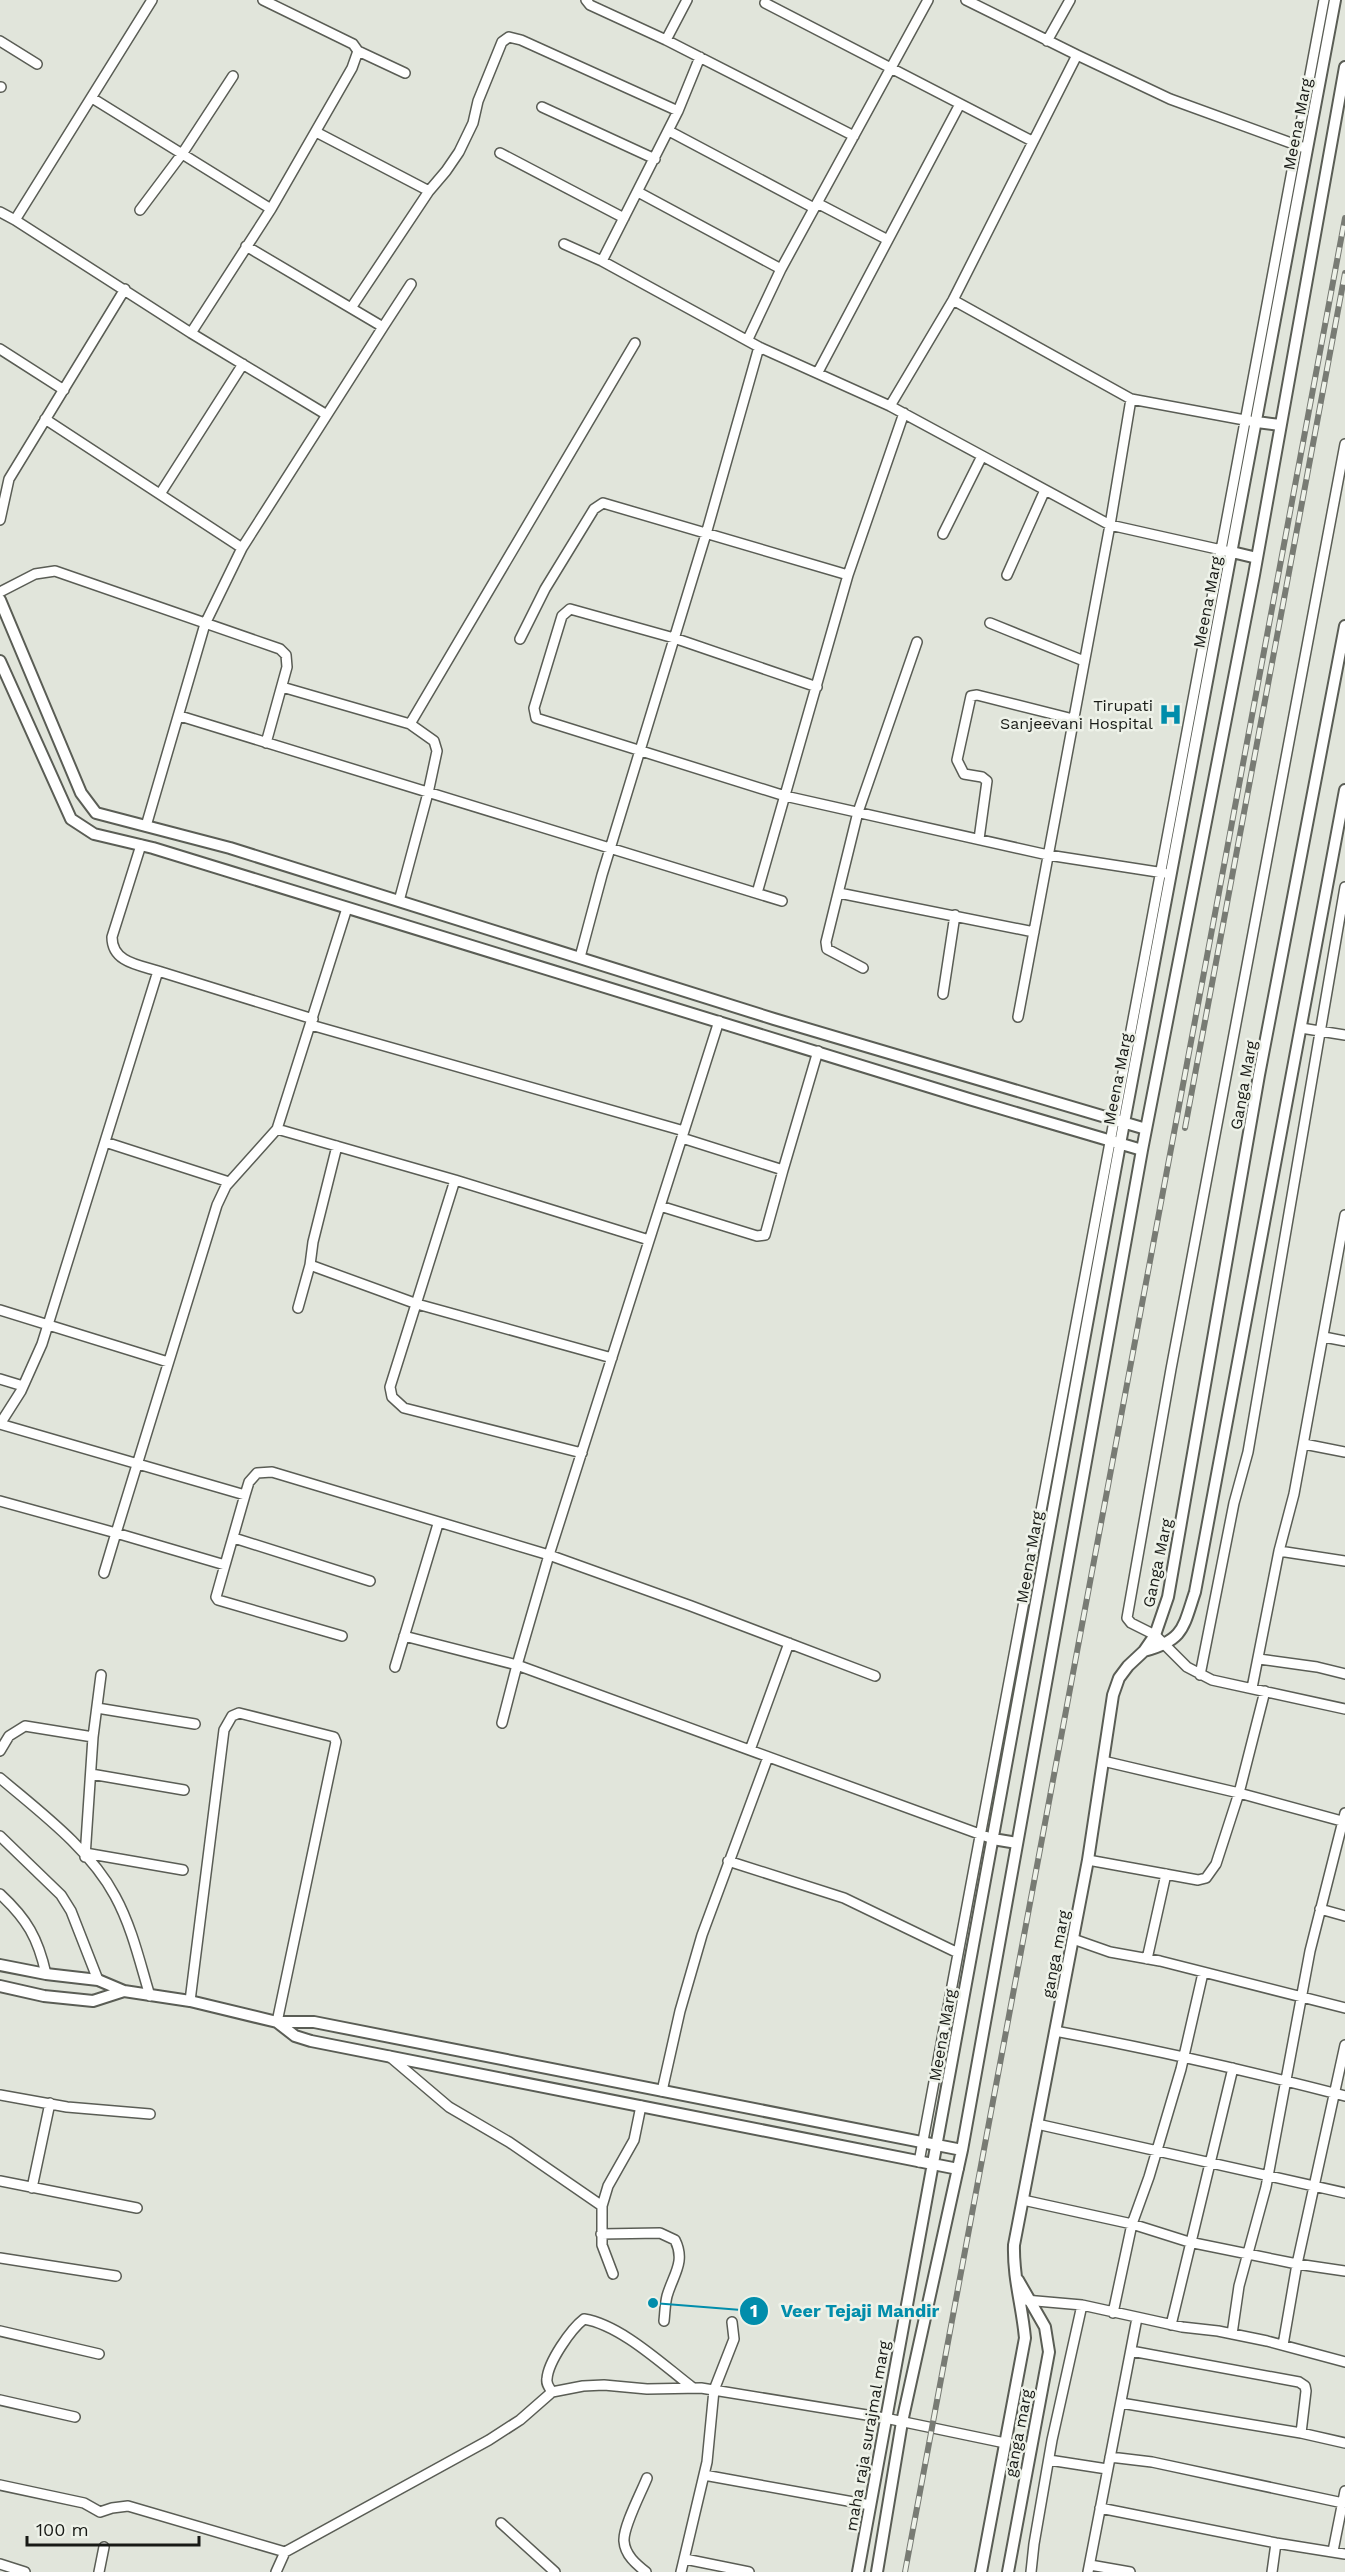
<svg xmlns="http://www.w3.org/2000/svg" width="1345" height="2572" font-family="'Work Sans',sans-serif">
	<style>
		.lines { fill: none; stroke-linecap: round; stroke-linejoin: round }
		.minor-casing { stroke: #5a5d55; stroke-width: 12 }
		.tertiary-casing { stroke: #5a5d55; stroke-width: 14 }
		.minor { stroke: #fff; stroke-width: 9 }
		.tertiary { stroke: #fff; stroke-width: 10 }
		.rail-casing { stroke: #787b74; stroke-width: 6 }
		.rail { stroke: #eef2e9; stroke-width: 4; stroke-dasharray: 11; stroke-linecap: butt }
		.labels { text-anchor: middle; stroke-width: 5; stroke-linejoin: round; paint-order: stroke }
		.street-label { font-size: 16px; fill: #181a16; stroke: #eef2e9 }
		.poi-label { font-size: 16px; fill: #181a16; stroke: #eef2e9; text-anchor: end }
		.leader { fill: none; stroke: #018dab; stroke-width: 2 }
		.callout-dot { fill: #018dab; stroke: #eef2e9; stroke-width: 2 }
		.mark-label { font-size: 18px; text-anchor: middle; font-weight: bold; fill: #fff }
		.callout-label { font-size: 18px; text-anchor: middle; font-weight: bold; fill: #018dab; stroke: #eef2e9; stroke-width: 5; stroke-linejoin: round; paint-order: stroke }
	</style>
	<rect width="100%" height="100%" fill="#e1e5db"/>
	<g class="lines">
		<defs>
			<path id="minor" d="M 263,0 L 353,44 L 358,51 L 352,68 L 271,209
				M 586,0 L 590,5 L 666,40 L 854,136
				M 765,3 L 1032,141
				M 666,40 L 687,0
				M 0,41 L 37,64
				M 1047,41 L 1070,0
				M 358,51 L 405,73
				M 1077,55 L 1170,99 L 1302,147
				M 0,87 L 1,87
				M 542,107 L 655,159
				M 669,131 L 814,208
				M 316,132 L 429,191
				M 500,153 L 624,218
				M 638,192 L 781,269
				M 817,203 L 888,240
				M 140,210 L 182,154 L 233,76
				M 0,212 L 15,220 L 152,0
				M 15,220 L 191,333 L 271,209 L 92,98
				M 564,244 L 602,261 L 759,347 L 890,406 L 1110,525 L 1226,551
				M 602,261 L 678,111 L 700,57
				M 953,300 L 1131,399 L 1250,421
				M 351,308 L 429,191 L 446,171 L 459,152 L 473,123 L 478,101 L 502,42 L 509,37 L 521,40 L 678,111
				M 383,327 L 411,284
				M 191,333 L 327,415
				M 748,339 L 781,269 L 928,0
				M 0,349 L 64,390
				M 818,372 L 960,104
				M 890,406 L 953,300 L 1077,55 L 966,0
				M 45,419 L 242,548
				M 1345,444 L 1171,1369 L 1127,1618 L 1131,1623 L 1155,1635 L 1187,1667 L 1212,1680 L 1345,1709
				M 160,494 L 243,364
				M 0,520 L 9,479 L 125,289
				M 943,534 L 982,456
				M 848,575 L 904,413
				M 1007,575 L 1045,490
				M 0,592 L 35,574 L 55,571 L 280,649 L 286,655 L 287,667 L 266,743
				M 990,623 L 1084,661
				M 520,639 L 545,589 L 594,509 L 603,503 L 848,575 L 757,893
				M 282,687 L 410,724 L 635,343
				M 817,687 L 674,638 L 570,609 L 562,616 L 534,708 L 536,718 L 539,719 L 785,796 L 1048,855 L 1164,873
				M 180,716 L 782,901
				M 146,826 L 205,624 L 242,548 L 383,327 L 246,246
				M 979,839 L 987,781 L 982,777 L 964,774 L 957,760 L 971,696 L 977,695 L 1073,719
				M 839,893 L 1034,932
				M 399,901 L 428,793 L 437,751 L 434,741 L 410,724
				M 580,957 L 602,875 L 706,534 L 759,347
				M 863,968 L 827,949 L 826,942 L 858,812 L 917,642
				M 158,971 L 313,1019
				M 943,994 L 955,915
				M 1018,1017 L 1110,525 L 1131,399
				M 719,1021 L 549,1555 L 691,1606 L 875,1676
				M 311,1025 L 684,1131
				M 1301,1028 L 1345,1035
				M 277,1129 L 455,1180
				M 682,1138 L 783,1170 L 818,1051
				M 105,1142 L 229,1182
				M 337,1146 L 313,1242 L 310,1265 L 417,1304 L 612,1358
				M 660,1206 L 757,1236 L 765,1235 L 783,1170
				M 298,1308 L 310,1265
				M 0,1310 L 168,1362
				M 1324,1337 L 1345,1341
				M 0,1379 L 23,1386
				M 0,1424 L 245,1495 L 249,1482 L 257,1473 L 272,1472 L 549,1555 L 517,1665 L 404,1636
				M 0,1424 L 21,1391 L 42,1344 L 158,971 C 138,965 112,962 112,937 L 141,845
				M 1304,1444 L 1345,1452
				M 582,1453 L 404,1408 L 392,1397 L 390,1387 L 455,1180 L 649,1240
				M 0,1501 L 116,1533 L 217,1205 L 226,1186 L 277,1129 L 347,908
				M 234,1538 L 370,1581
				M 1279,1551 L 1345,1561
				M 225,1565 L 216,1597 L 218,1600 L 342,1636
				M 104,1573 L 116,1533 L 225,1565 L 245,1495
				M 1259,1659 L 1317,1667 L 1345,1674
				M 395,1667 L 438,1524
				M 1200,1675 L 1234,1503 L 1248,1452 L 1345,887
				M 1252,1688 L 1279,1551 L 1294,1494 L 1345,1215
				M 97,1708 L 195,1724
				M 502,1723 L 517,1665 L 993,1839
				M 750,1750 L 789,1643
				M 0,1751 L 9,1736 L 25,1726 L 93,1737
				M 1103,1761 L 1239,1793 L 1345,1822
				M 91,1774 L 184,1790
				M 0,1778 C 40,1812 90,1849 115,1896 C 132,1927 140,1963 150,1996
				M 0,1836 L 61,1895 L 71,1911 L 98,1980
				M 85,1853 L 183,1870
				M 85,1857 L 93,1737 L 101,1675
				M 1088,1860 L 1198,1880 L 1206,1878 L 1216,1864 L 1239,1793 L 1265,1691
				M 728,1861 L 844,1898 L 958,1953
				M 0,1894 C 27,1919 38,1938 46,1974
				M 1320,1909 L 1345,1916
				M 1073,1939 L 1110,1952 L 1160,1961 L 1345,2008
				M 1147,1959 L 1166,1874
				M 190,2001 L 224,1730 L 232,1716 L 239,1713 L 334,1737 L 336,1742 L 277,2022
				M 1055,2031 C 1153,2049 1249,2071 1345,2096
				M 389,2056 L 449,2107 L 509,2142 L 602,2206
				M 662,2091 L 680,2011 L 702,1935 L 768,1757
				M 0,2095 L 67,2107 L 150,2114
				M 1037,2124 L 1345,2193
				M 919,2162 L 1324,0
				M 0,2181 L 137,2208
				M 32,2188 L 50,2103
				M 1023,2200 L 1132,2224 L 1189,2242 L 1297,2264 L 1345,2271
				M 601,2234 L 660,2233 L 675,2240 C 686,2262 673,2275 667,2296 C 665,2304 665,2312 664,2321
				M 0,2258 L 116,2276
				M 613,2274 L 602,2245 L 602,2206 L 608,2186 L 634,2140 L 641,2106
				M 1025,2300 L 1082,2305 L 1182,2327 L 1218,2331 L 1267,2341 L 1345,2362
				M 1113,2313 L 1132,2224 L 1149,2177 L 1181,2069 L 1203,1973
				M 1171,2325 L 1233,2068
				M 0,2331 L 99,2354
				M 1232,2334 L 1239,2286 L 1266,2187 L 1310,1951 L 1345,1813
				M 1283,2345 L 1297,2264 L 1345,2045
				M 1131,2351 L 1299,2382 L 1305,2386 L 1306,2391 L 1301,2433 L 1345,2443
				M 552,2392 C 549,2387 546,2384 547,2379 C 548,2362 571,2329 584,2319 C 621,2325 663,2365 692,2387
				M 0,2400 L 75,2417
				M 1121,2403 L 1301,2433
				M 1110,2457 L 1152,2462 L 1343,2503
				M 1049,2460 L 1107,2469
				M 704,2475 L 870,2505
				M 0,2485 L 84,2503 L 100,2512 L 112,2508 L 128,2506 L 285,2552 L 489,2440 L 520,2420 L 552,2392 L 583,2386 L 604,2385 L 647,2389 L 701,2388 L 885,2418 L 1005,2443
				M 1100,2508 L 1276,2543 L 1345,2554
				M 501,2523 L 555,2572
				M 1333,2551 L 1345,2491
				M 685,2559 L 749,2572
				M 0,2564 L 25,2572
				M 1090,2565 L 1130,2572
				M 99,2572 L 104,2547
				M 276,2572 L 285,2552
				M 646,2572 C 636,2564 625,2555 624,2541 C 623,2527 641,2493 647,2478
				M 681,2572 L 707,2462 L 714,2390 L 734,2339 L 732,2322
				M 1031,2572 L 1034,2544 L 1052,2440 L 1082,2305
				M 1088,2572 L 1137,2318
				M 1272,2572 L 1276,2543"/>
			<path id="tertiary" d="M 1257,422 L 1280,425
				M 1232,552 L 1257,558
				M 0,600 L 81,793 L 96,813 L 230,848 L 774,1019 L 1146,1129
				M 0,661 L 71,819 L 94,834 L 153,848 L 969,1099 L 1142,1150
				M 1144,1651 C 1184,1640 1183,1628 1195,1592 L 1345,790
				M 993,1839 L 1017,1843
				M 0,1965 L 46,1974 L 98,1980 L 124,1991 L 190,2001 L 277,2022 L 314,2022 L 962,2150
				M 0,1986 L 44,1996 L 93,2001 L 124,1991
				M 277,2022 L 295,2036 L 311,2041 L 958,2169
				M 858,2572 L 1120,1144 L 1335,0
				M 877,2572 L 902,2422 L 962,2150 L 1142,1150 L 1254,575 L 1345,67
				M 981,2572 L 1025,2338 C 1022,2305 1013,2279 1014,2245 L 1088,1860 L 1113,1695 L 1119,1678 L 1128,1666 L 1144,1651 L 1155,1635 L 1168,1597 L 1259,1075 L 1345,626
				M 1008,2572 L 1049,2352 L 1045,2327 L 1018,2280"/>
		</defs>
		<!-- minor casing -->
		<use href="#minor" class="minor-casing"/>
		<!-- tertiary casing -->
		<use href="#tertiary" class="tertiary-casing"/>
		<!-- minor -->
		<use href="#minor" class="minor"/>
		<!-- tertiary -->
		<use href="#tertiary" class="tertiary"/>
		<defs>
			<path id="rail" d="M 1185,1128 L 1345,273
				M 905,2572 L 1345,218"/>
		</defs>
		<!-- rail casing -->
		<use href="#rail" class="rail-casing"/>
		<!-- rail -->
		<use href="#rail" class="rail"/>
	</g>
	<!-- icons -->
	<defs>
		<symbol id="hospital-bare" viewBox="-9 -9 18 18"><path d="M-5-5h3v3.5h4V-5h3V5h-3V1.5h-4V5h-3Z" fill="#018dab" stroke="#eef2e9" stroke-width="2.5" paint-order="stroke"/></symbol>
	</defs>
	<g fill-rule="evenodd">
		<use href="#hospital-bare" x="1154" y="698" width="33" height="33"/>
	</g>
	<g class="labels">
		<!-- street labels -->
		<g class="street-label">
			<text transform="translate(1297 124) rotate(-79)" y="6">Meena Marg</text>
			<text transform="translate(1207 602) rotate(-79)" y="6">Meena Marg</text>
			<text transform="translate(1117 1079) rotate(-79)" y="6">Meena Marg</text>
			<text transform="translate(1243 1085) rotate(-80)" y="6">Ganga Marg</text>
			<text transform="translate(1029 1557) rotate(-80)" y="6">Meena Marg</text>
			<text transform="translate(1157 1563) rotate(-78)" y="6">Ganga Marg</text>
			<text transform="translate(1055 1954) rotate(-79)" y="6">ganga marg</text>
			<text transform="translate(942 2035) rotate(-80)" y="6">Meena Marg</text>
			<text transform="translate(1018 2433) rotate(-79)" y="6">ganga marg</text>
			<text transform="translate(867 2436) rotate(-80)" y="6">maha raja surajmal marg</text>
		</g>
		<!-- poi labels -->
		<g class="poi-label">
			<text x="1153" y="711">Tirupati<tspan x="1153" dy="18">Sanjeevani Hospital</tspan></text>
		</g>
	</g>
	<!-- callouts -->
	<path class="leader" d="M653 2303L754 2311"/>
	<g class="callout-dot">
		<circle cx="653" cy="2303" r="6"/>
		<circle cx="754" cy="2311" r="15"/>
	</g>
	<g class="mark-label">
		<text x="754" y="2317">1</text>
	</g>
	<g class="callout-label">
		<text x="860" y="2317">Veer Tejaji Mandir</text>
	</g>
	<!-- scale -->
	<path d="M27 2536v9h172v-9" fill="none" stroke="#181a16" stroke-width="3"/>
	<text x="36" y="2536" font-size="18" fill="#181a16" stroke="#eef2e9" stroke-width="4.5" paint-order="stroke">100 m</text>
</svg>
